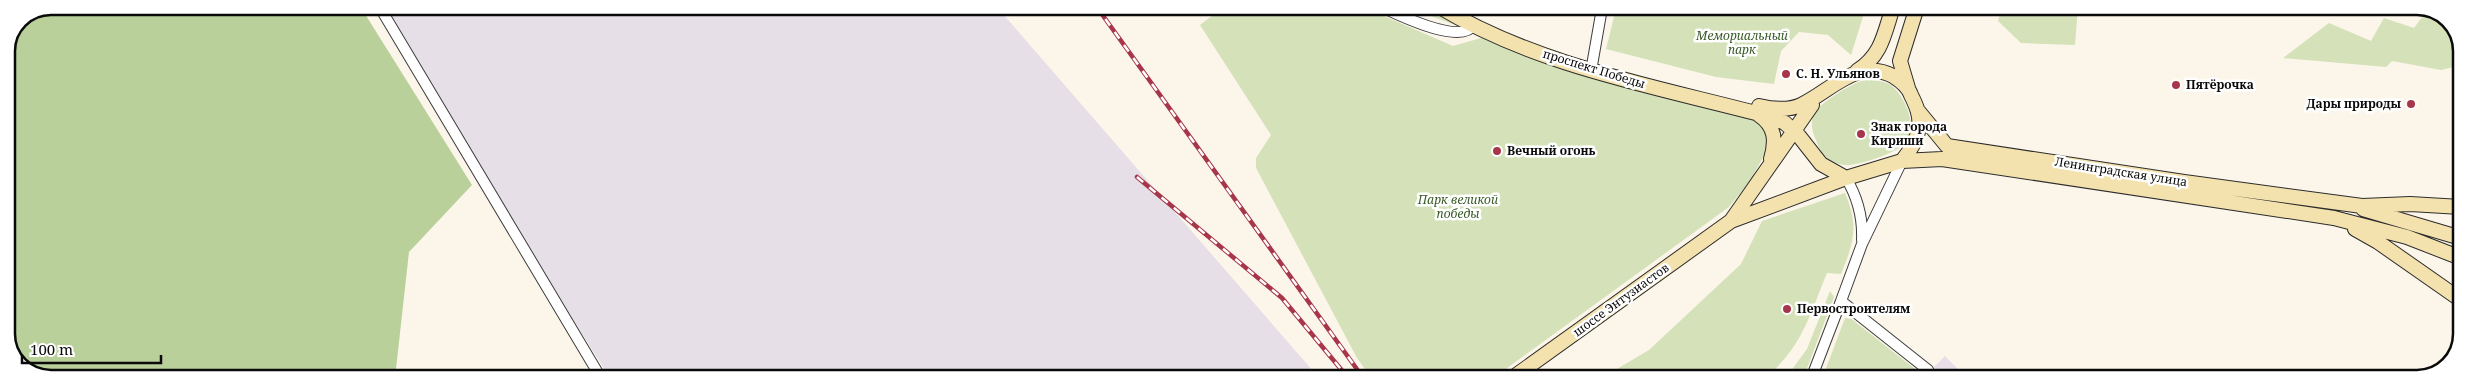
<svg xmlns="http://www.w3.org/2000/svg" width="2468" height="385" font-family="'Noto Serif',serif">
	<style>
		.industrial { fill: #e6dfe8 }
		.green { fill: #d4e1b9 }
		.forest { fill: #bad09b }
		.lines { fill: none; stroke-linecap: round; stroke-linejoin: round }
		.street-casing { stroke: #3d3d3d; stroke-width: 12 }
		.secondary-casing { stroke: #2c2c2c; stroke-width: 16 }
		.street { stroke: #fff; stroke-width: 10 }
		.secondary { stroke: #f4e2ae; stroke-width: 14 }
		.rail-casing { stroke: #a7364b; stroke-width: 4.5 }
		.rail { stroke: #fff; stroke-width: 2.5; stroke-dasharray: 8; stroke-linecap: butt }
		.poi-dot { fill: #a7364b; stroke: #fff; stroke-width: 2 }
		.labels { text-anchor: middle; stroke-width: 5; stroke-linejoin: round; paint-order: stroke }
		.park-label { font-size: 12px; font-style: italic; fill: #365824; stroke: #fff }
		.street-label { font-size: 12px; fill: #0a0a0a; stroke: #fff }
		.poi-label { font-size: 12px; font-weight: bold; fill: #0a0a0a; stroke: #fff; text-anchor: start }
		.rim { fill: none; stroke: #0a0a0a; stroke-width: 2.5 }
	</style>
	<rect width="100%" height="100%" fill="#fcf6ea"/>
	<!-- industrial -->
	<path class="industrial" d="M 374,6 L 996,6 L 1320,379 L 610,378 Z
		M 1945,356 L 1968,379 L 1938,379 L 1934,367 Z"/>
	<!-- green -->
	<path class="green" d="M 1225,6 L 1361,6 L 1453,46 L 1481,38 L 1493,39 L 1666,94 L 1677,101 L 1700,107 L 1714,105 L 1754,117 L 1765,131 L 1768,140 L 1766,152 L 1750,181 L 1729,207 L 1492,379 L 1372,379 L 1357,358 L 1256,168 L 1256,158 L 1271,135 L 1200,25 Z
		M 1404,6 L 1433,6 L 1458,22 L 1455,25 Z
		M 1611,7 L 1866,7 L 1851,55 L 1828,35 L 1799,32 L 1781,51 L 1774,84 L 1716,77 L 1606,49 L 1614,17 Z
		M 2002,7 L 2078,7 L 2075,45 L 2021,43 L 1998,21 Z
		M 2428,9 L 2449,19 L 2461,45 L 2461,65 L 2441,70 L 2392,61 L 2386,67 L 2283,58 L 2329,23 L 2371,41 L 2384,18 L 2414,28 Z
		M 1867,79 C 1875,80 1882,81 1889,84 C 1903,92 1917,124 1909,139 C 1901,152 1865,163 1850,165 C 1844,166 1834,163 1828,159 C 1822,154 1819,148 1816,140 C 1812,132 1810,123 1814,114 C 1820,102 1854,82 1867,79 Z
		M 1845,193 C 1859,226 1854,242 1841,274 L 1827,273 C 1810,314 1801,351 1763,379 L 1600,379 L 1649,350 L 1741,264 L 1762,221 Z
		M 1830,291 L 1834,297 L 1803,379 L 1785,379 L 1807,349 Z
		M 1849,317 L 1924,376 L 1925,379 L 1822,379 L 1845,318 Z"/>
	<!-- forest -->
	<path class="forest" d="M 51,6 L 360,6 L 472,185 L 409,252 L 395,378 L 44,378 L 19,366 L 7,340 L 6,51 L 19,19 Z"/>
	<g class="lines">
		<defs>
			<path id="street" d="M 379,6 L 601,378
				M 1379,6 C 1397,14 1460,46 1474,25
				M 1591,71 L 1601,14 L 1600,7
				M 1902,161 L 1862,244 L 1841,301 L 1928,370 L 1932,379
				M 1846,178 C 1858,198 1863,217 1862,240
				M 1811,379 L 1841,301"/>
			<path id="secondary" d="M 1438,6 C 1539,67 1659,87 1771,117 L 1785,123 L 1799,136 L 1821,164 L 1846,178 L 1902,161 L 1942,159 L 2334,218 L 2407,237 L 2461,258
				M 1857,71 C 1882,55 1884,34 1893,7
				M 1908,88 L 1900,61 L 1917,7
				M 1759,106 C 1772,109 1788,111 1801,105 C 1831,91 1857,57 1893,76 C 1901,81 1908,86 1911,95 C 1916,105 1921,116 1919,128 C 1917,140 1910,151 1902,161
				M 1919,112 L 1947,146 L 2184,182 L 2362,206 L 2410,204 L 2461,207
				M 1759,115 C 1776,126 1776,142 1771,159
				M 2363,209 L 2461,238
				M 1731,221 L 1812,105
				M 2355,229 L 2378,242 L 2461,300
				M 1511,379 L 1731,221 L 1846,178"/>
		</defs>
		<!-- street casing -->
		<use href="#street" class="street-casing"/>
		<!-- secondary casing -->
		<use href="#secondary" class="secondary-casing"/>
		<!-- street -->
		<use href="#street" class="street"/>
		<!-- secondary -->
		<use href="#secondary" class="secondary"/>
		<defs>
			<path id="rail" d="M 1096,6 L 1364,379
				M 1137,177 L 1282,298 L 1349,379"/>
		</defs>
		<!-- rail casing -->
		<use href="#rail" class="rail-casing"/>
		<!-- rail -->
		<use href="#rail" class="rail"/>
	</g>
	<!-- markers -->
	<g class="poi-dot">
		<circle cx="1786" cy="74" r="5"/>
		<circle cx="2176" cy="85" r="5"/>
		<circle cx="2411" cy="104" r="5"/>
		<circle cx="1861" cy="134" r="5"/>
		<circle cx="1497" cy="151" r="5"/>
		<circle cx="1787" cy="309" r="5"/>
	</g>
	<g class="labels">
		<!-- park labels -->
		<g class="park-label">
			<text x="1742" y="40">Мемориальный<tspan x="1742" dy="14">парк</tspan></text>
			<text x="1458" y="204">Парк великой<tspan x="1458" dy="14">победы</tspan></text>
		</g>
		<!-- street labels -->
		<g class="street-label">
			<text transform="translate(1594 69) rotate(17)" y="4">проспект Победы</text>
			<text transform="translate(2121 172) rotate(9)" y="4">Ленинградская улица</text>
			<text transform="translate(1621 300) rotate(-36)" y="4">шоссе Энтузиастов</text>
		</g>
		<!-- poi labels -->
		<g class="poi-label">
			<text x="1796" y="78">С. Н. Ульянов</text>
			<text x="2186" y="89">Пятёрочка</text>
			<text x="2401" y="108" text-anchor="end">Дары природы</text>
			<text x="1871" y="131">Знак города<tspan x="1871" dy="14">Кириши</tspan></text>
			<text x="1507" y="155">Вечный огонь</text>
			<text x="1797" y="313">Первостроителям</text>
		</g>
	</g>
	<!-- crop -->
	<path d="M0 0H2468V385H0ZM51 15H2417A36 36 0 0 1 2453 51V334A36 36 0 0 1 2417 370H51A36 36 0 0 1 15 334V51A36 36 0 0 1 51 15Z" fill="#fff" fill-rule="evenodd"/>
	<path class="rim" d="M51 15H2417A36 36 0 0 1 2453 51V334A36 36 0 0 1 2417 370H51A36 36 0 0 1 15 334V51A36 36 0 0 1 51 15Z"/>
	<!-- scale -->
	<path d="M22 355v8h139v-8" fill="none" stroke="#0a0a0a" stroke-width="2.5"/>
	<text x="30" y="355" font-size="15" fill="#0a0a0a" stroke="#ffffff" stroke-width="4" paint-order="stroke">100 m</text>
</svg>
